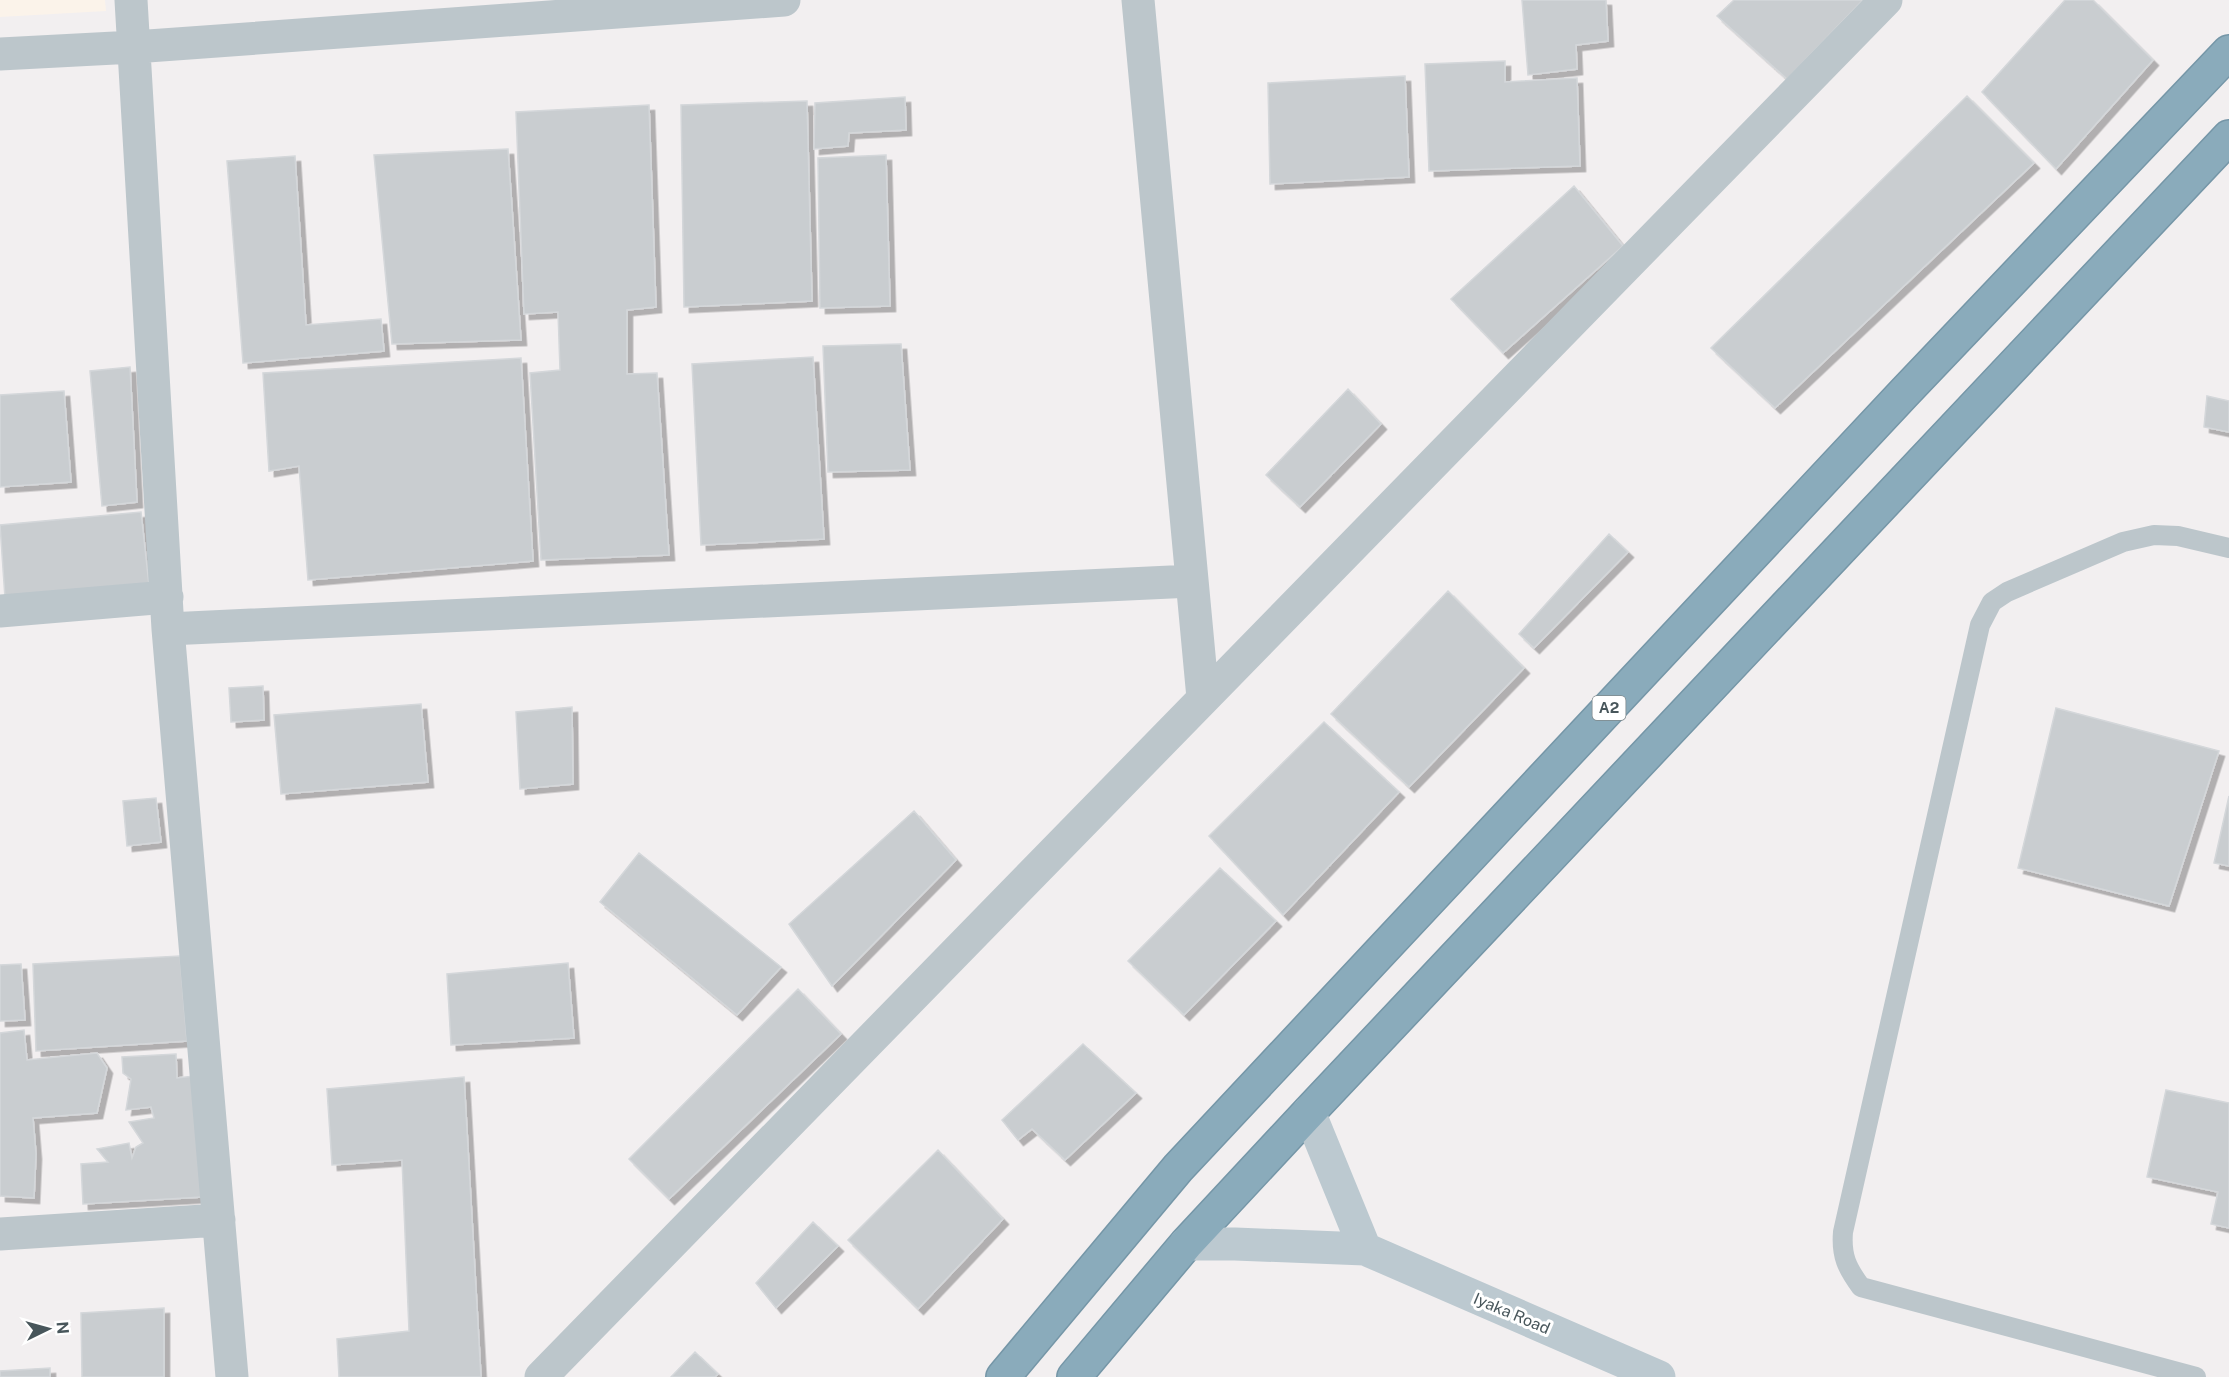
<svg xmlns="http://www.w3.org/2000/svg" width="2229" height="1377" font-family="'Public Sans',sans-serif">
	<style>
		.commercial { fill: #fbf3ea }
		.building { fill: #c9cdd0; stroke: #d4d7da; stroke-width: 1.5; filter: url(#shadow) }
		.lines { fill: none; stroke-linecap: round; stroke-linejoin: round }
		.highway-casing { stroke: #7596a7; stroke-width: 36 }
		.lane { stroke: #bcc6cb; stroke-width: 20 }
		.street { stroke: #bcc6cb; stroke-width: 33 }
		.secondary { stroke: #bcc9d0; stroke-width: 33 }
		.highway { stroke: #8aabbb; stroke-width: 33 }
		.labels { text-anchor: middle; stroke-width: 6; stroke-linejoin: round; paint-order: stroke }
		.shield { fill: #fff; stroke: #7f898c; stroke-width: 1.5 }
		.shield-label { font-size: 15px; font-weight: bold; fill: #48565b }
		.street-label { font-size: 16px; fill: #48565b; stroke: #fff }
	</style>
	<defs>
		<filter id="shadow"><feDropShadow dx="5.5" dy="5.5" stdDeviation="0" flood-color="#0004"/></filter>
	</defs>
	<rect width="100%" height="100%" fill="#f2eff0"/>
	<!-- commercial -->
	<path class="commercial" d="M 0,0 L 105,0 L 106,11 L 0,17 Z"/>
	<!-- building -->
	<path class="building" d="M 1522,0 L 1606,0 L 1608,41 L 1576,45 L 1577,69 L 1528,75 Z
		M 1734,0 L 1863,0 L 1787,79 L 1717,16 Z
		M 2065,0 L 2093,0 L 2153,60 L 2056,169 L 1982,92 Z
		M 1505,61 L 1505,82 L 1577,78 L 1580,166 L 1429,171 L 1425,64 Z
		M 1405,76 L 1409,177 L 1270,184 L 1268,83 Z
		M 1967,96 L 2034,163 L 1775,408 L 1711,348 Z
		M 905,97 L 906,130 L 849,133 L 848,146 L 814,149 L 815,103 Z
		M 807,101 L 812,301 L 684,307 L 681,105 Z
		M 649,105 L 656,307 L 627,310 L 627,374 L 657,373 L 669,555 L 541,560 L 530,373 L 560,370 L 558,312 L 524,314 L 516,112 Z
		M 508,149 L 521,340 L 392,344 L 374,155 Z
		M 886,155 L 890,306 L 820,308 L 818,158 Z
		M 295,156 L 306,325 L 381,319 L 384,351 L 243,363 L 227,161 Z
		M 1574,186 L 1623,246 L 1503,353 L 1451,299 Z
		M 901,344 L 910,470 L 828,472 L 823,346 Z
		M 813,357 L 824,539 L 701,545 L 692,364 Z
		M 521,358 L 533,561 L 308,580 L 299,466 L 269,471 L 263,373 Z
		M 130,367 L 137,502 L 102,506 L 90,371 Z
		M 1348,389 L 1381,424 L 1300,507 L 1266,475 Z
		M 64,391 L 71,482 L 0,487 L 0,395 Z
		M 2207,396 L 2229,401 L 2229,432 L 2204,427 Z
		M 141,512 L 149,585 L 5,598 L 0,525 Z
		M 1609,534 L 1628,552 L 1534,648 L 1519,634 Z
		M 1448,591 L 1524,668 L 1409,787 L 1331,714 Z
		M 263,686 L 264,720 L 231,722 L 229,688 Z
		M 421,704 L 428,782 L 281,794 L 274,715 Z
		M 572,707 L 573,784 L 520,789 L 516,712 Z
		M 2056,708 L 2219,751 L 2169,906 L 2018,868 Z
		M 1324,722 L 1399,792 L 1283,915 L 1209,836 Z
		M 2229,796 L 2229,866 L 2214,863 Z
		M 156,798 L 161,842 L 127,846 L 123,801 Z
		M 914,811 L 956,860 L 832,986 L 789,924 Z
		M 639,853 L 781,967 L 737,1015 L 600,902 Z
		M 1220,868 L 1276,921 L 1184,1015 L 1128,961 Z
		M 180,956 L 187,1041 L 36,1051 L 33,964 Z
		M 568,963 L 574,1038 L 451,1045 L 447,974 Z
		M 21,964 L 25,1020 L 0,1021 L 0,965 Z
		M 798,989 L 841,1034 L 669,1199 L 629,1159 Z
		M 24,1030 L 27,1060 L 97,1053 L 107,1068 L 97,1113 L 33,1118 L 36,1154 L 34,1198 L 0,1196 L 0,1033 Z
		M 1083,1044 L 1136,1093 L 1065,1160 L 1032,1129 L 1018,1140 L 1002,1120 Z
		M 176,1054 L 177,1078 L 194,1076 L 202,1197 L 83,1204 L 81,1164 L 108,1162 L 97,1149 L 129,1143 L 132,1158 L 136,1147 L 143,1143 L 129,1122 L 154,1118 L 151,1107 L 126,1110 L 131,1079 L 123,1073 L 122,1057 Z
		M 464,1077 L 481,1377 L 339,1377 L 337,1339 L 409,1331 L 402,1160 L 332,1165 L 327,1089 Z
		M 2166,1090 L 2229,1103 L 2229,1228 L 2211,1224 L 2218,1192 L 2147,1177 Z
		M 938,1150 L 1003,1219 L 918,1309 L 848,1240 Z
		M 813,1222 L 838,1246 L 776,1308 L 756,1283 Z
		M 164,1308 L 164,1377 L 82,1377 L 81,1313 Z
		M 695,1352 L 718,1374 L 715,1377 L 671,1377 Z
		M 50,1368 L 50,1377 L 0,1377 L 0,1371 Z"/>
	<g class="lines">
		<defs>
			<path id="highway" d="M 1003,1377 L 1178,1168 L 1904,393 L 2229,52
				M 1074,1377 L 1186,1244 L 1309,1112 L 2229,137"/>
		</defs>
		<!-- highway casing -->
		<use href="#highway" class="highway-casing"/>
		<!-- lane -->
		<path class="lane" d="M 2196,1377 L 1861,1287 C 1847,1268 1841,1256 1843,1232 L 1980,625 L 1992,602 L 2007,592 L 2123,542 L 2154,535 L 2178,536 L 2229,548"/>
		<!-- street -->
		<path class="street" d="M 131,0 L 168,629 L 232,1377
			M 1138,0 L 1203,698
			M 0,54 L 134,47 L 784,0
			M 0,611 L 167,597
			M 168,629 L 1192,581
			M 0,1234 L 219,1220
			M 541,1377 L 1886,0"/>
		<!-- secondary -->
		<path class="secondary" d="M 1309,1112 L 1365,1249
			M 1186,1244 L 1235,1244 L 1365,1249 L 1659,1377"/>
		<!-- highway -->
		<use href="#highway" class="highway"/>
	</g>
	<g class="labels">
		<!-- shield labels -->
		<rect class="shield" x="1592.5" y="696" width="33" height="24" rx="4.5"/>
		<g class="shield-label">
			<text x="1609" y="713">A2</text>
		</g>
		<!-- street labels -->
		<g class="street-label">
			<text transform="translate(1512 1313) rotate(23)" y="6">Iyaka Road</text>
		</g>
	</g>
	<!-- north arrow -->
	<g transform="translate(48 1329) rotate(85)" stroke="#ffffff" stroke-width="4.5" paint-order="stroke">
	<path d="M0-4.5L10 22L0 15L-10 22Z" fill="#48565b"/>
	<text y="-9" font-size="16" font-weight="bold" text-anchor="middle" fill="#48565b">N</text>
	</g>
</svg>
